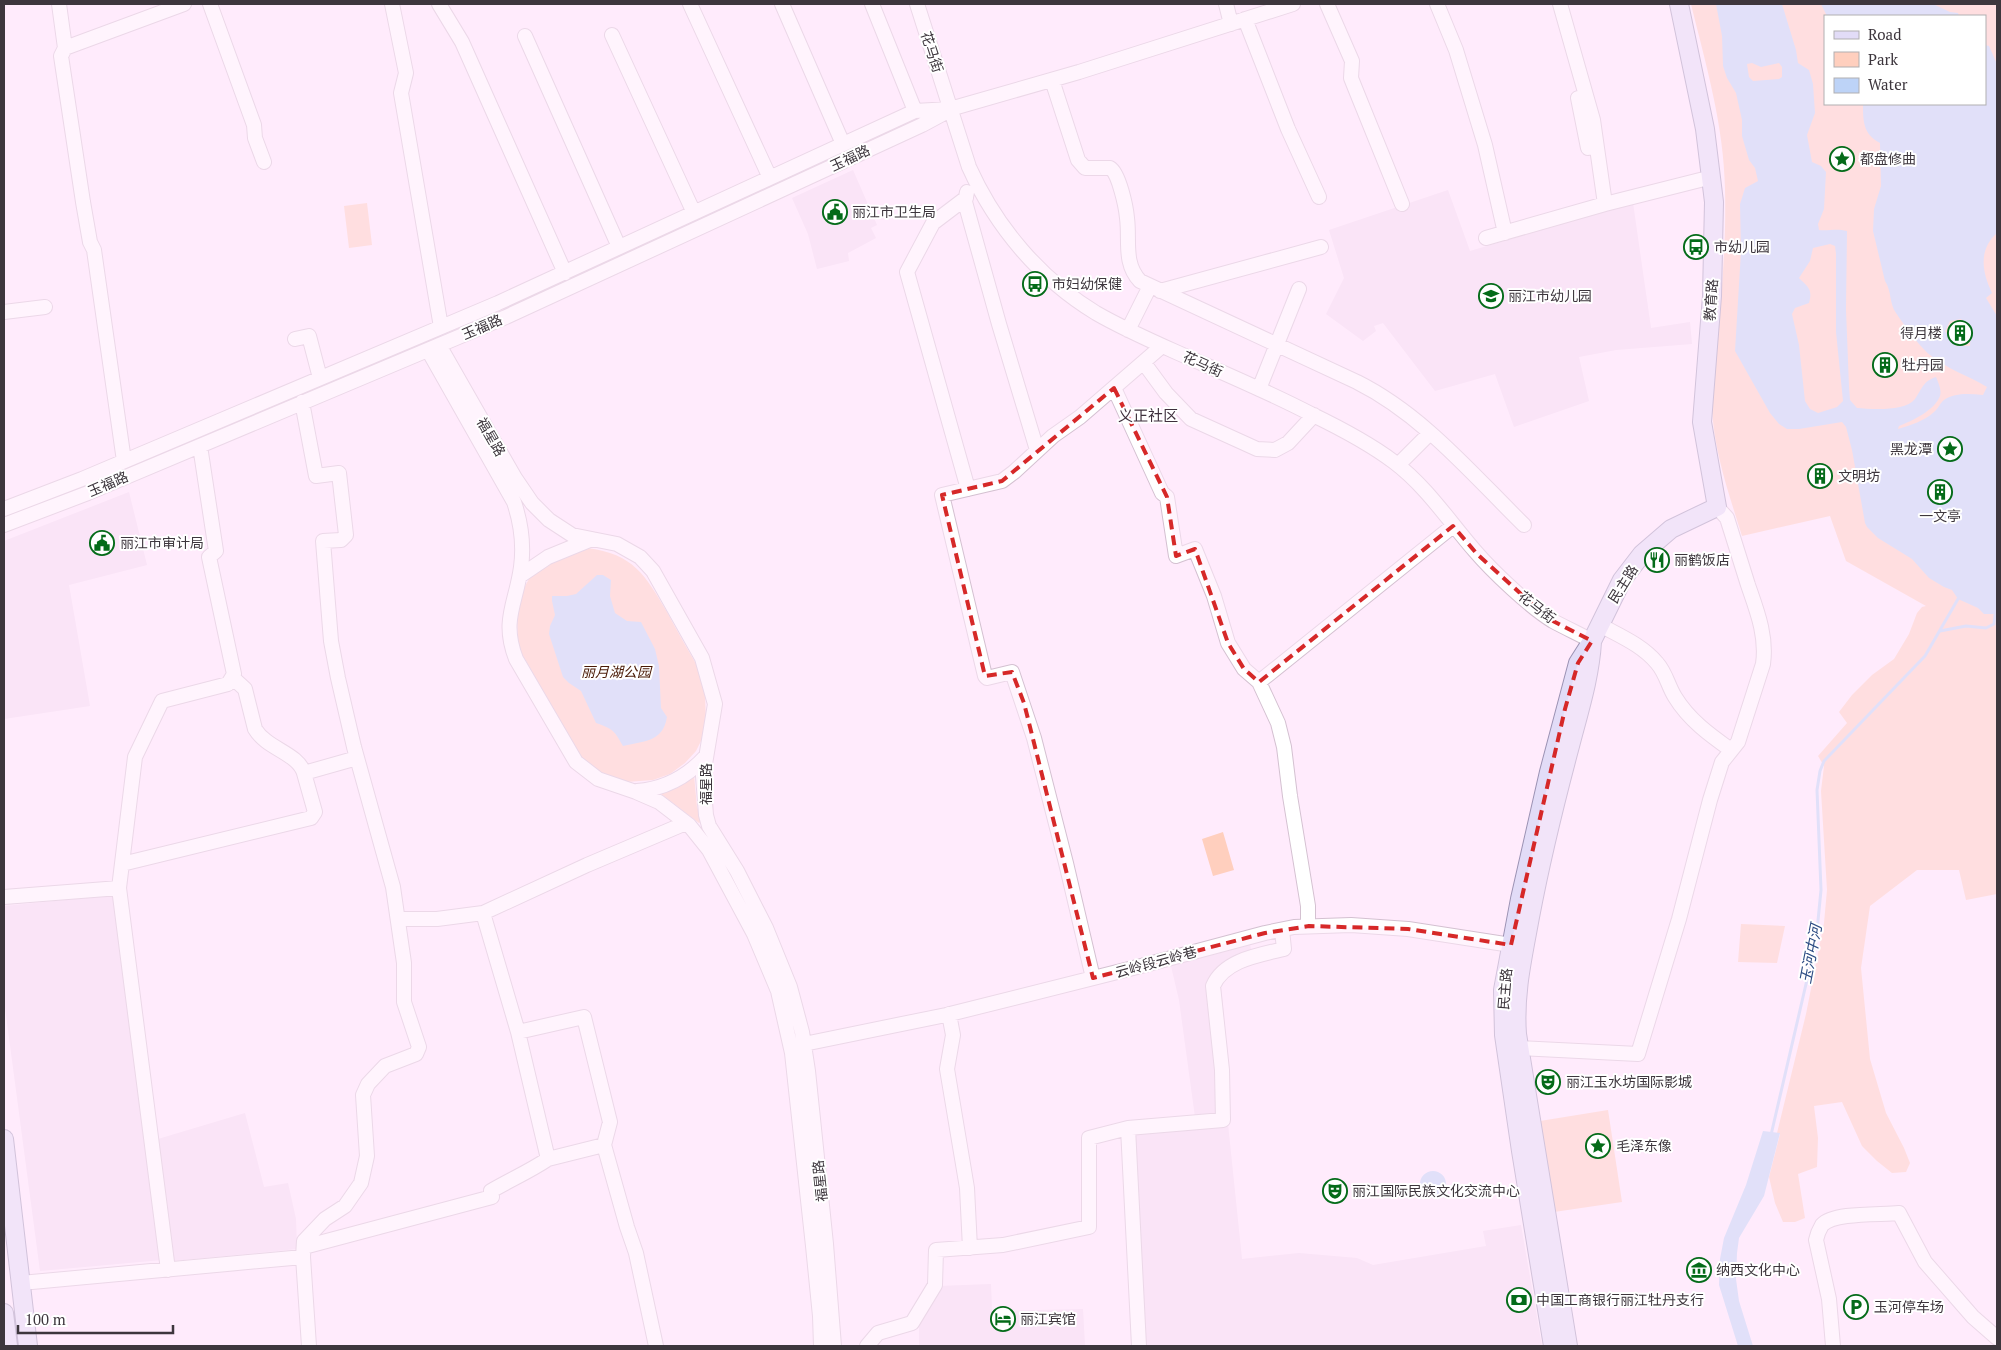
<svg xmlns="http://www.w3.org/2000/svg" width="2001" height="1350" font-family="'PT Serif','Noto Sans SC',serif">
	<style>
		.built { fill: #f3dbf1 }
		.green { fill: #ffcfbe; fill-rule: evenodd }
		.water { fill: #bdd3f7; fill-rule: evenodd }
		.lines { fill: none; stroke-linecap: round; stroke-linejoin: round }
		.stream { stroke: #bdd3f7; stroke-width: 3 }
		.minor-casing { stroke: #d4c1d1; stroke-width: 16 }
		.major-casing { stroke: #9b92b3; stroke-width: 20 }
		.minor { stroke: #fff; stroke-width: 14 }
		.major { stroke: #e2dcf7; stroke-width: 18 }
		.marked { fill: none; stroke: #d62828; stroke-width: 4; stroke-dasharray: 10 6; stroke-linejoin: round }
		.labels { text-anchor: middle; stroke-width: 4; stroke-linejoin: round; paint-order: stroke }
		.street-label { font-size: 14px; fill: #3d363d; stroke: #fff }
		.poi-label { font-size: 14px; fill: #3d363d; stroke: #fff; text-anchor: start }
		.park-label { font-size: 14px; font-style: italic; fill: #491906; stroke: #fff }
		.neighbourhood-label { font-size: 15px; fill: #3e2f3c; stroke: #fff }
		.water-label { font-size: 15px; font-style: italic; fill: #2d4d84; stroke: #fff }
	</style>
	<rect width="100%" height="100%" fill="#ffebfc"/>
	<!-- built -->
	<path class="built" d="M 853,170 L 877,225 L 871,228 L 876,238 L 848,253 L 849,261 L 817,269 L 808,234 L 792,198 Z
		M 1448,190 L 1470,251 L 1633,203 L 1651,328 L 1690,322 L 1692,344 L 1616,350 L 1579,357 L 1589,401 L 1514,427 L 1495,374 L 1435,391 L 1383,323 L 1374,326 L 1376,331 L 1363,341 L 1326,314 L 1344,278 L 1329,230 Z
		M 129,492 L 147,565 L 69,585 L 90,706 L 4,719 L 4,541 Z
		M 115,895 L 162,1260 L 40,1271 L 4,1000 L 4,906 Z
		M 1250,945 L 1255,963 L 1225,971 L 1221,985 L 1230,1084 L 1228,1124 L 1242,1259 L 1299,1253 L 1357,1258 L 1373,1265 L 1486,1246 L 1483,1231 L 1521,1225 L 1542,1346 L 1143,1346 L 1131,1124 L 1195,1117 L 1179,1000 L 1171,966 Z
		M 245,1113 L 264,1187 L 288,1183 L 296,1219 L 297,1249 L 172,1261 L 158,1139 Z
		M 991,1284 L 992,1311 L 1083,1309 L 1085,1346 L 919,1346 L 919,1327 L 939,1286 Z"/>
	<!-- green -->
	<path class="green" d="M 1691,4 L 1997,4 L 1997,894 L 1966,900 L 1959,870 L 1917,870 L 1870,906 L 1861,968 L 1870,1059 L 1886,1113 L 1904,1148 L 1910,1163 L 1906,1172 L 1892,1173 L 1877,1161 L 1862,1146 L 1842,1102 L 1814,1106 L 1818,1138 L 1817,1167 L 1798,1174 L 1805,1218 L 1795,1222 L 1783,1222 L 1775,1203 L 1769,1177 L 1780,1134 L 1777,1133 L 1806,1014 L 1824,923 L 1827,890 L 1821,791 L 1824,766 L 1818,756 L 1847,723 L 1839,712 L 1852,695 L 1872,675 L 1894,659 L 1909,634 L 1917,613 L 1922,607 L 1926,606 L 1846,561 L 1830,516 L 1742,536 C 1729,494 1714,452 1712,408 C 1710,371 1719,335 1721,299 C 1724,263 1726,225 1725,189 C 1724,126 1706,65 1691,4 ZM 1825,16 L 1985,16 L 1985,104 L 1825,104 Z
		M 367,203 L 372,245 L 349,248 L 344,206 Z
		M 587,548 C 634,554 645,575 667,612 C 677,631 688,650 699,669 L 705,695 L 706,722 L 704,735 L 696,751 L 685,763 L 670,774 L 653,780 L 626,782 L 600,774 L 580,757 L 521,652 C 514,632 517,597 529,579 C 539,564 570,551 587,548 Z
		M 694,775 L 697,807 L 702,821 L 699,823 L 661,794 L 662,791 Z
		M 1223,832 L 1234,870 L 1213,876 L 1202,839 Z
		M 1741,924 L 1785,926 L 1777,963 L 1738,962 Z
		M 1608,1110 L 1622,1202 L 1554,1212 L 1540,1121 Z"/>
	<!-- water -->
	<path class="water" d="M 1716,4 L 1782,4 L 1796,50 L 1798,63 L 1809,70 L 1813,84 L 1815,113 L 1807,135 L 1812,162 L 1821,166 L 1826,172 L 1824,209 L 1818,224 L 1819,230 C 1829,231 1837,228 1847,231 L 1846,310 L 1849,386 L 1850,400 L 1857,408 C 1871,409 1905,412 1915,399 C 1922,389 1923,381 1936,377 C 1938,382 1942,390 1940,396 C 1935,410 1912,421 1899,426 L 1898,429 C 1911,425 1924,421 1934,412 C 1938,409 1940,403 1944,400 C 1956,392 1970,394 1983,395 L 1987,387 C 1969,376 1947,369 1930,355 C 1919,346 1904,325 1896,313 C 1889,303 1892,292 1885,281 L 1873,231 L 1874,209 L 1881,186 L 1880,143 C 1863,134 1863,121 1863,104 L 1985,104 L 1985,45 L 1989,46 L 1997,64 L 1997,233 C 1978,250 1982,272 1992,293 L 1986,298 L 1997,316 L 1997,614 L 1984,614 L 1978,608 L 1958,599 L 1952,590 L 1944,587 L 1929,578 L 1912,559 L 1878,538 L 1867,527 L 1865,523 L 1852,450 L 1846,427 L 1842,422 L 1799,429 L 1787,429 L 1779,424 L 1770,413 L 1735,351 L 1741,251 L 1740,204 L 1745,188 L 1758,181 L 1755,168 L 1749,160 L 1742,136 L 1742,120 L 1736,93 L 1727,78 L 1723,66 L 1722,36 ZM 1752,63 L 1761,67 L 1779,63 L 1782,67 L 1782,77 L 1779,79 L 1753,81 L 1749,77 L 1747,64 ZM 1830,244 L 1835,246 L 1836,254 L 1836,332 L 1843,401 L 1837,407 L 1818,413 L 1810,409 L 1805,401 L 1799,345 L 1792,314 L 1795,308 L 1809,303 C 1813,289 1808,287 1799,278 L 1810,261 L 1813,248 ZM 1961,319 L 1971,330 L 1970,346 L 1956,346 L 1945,331 L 1950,321 Z
		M 1821,4 L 1911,4 L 1914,5 L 1933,4 L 1950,12 L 1958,13 L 1959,16 L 1827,16 Z
		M 597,575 L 603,575 L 611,580 L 610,596 L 615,613 L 627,621 L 641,622 L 655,649 L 659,666 L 661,708 L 667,717 C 663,743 642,741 623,746 C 614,730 613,729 596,723 L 581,691 L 569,683 L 563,677 L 549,634 L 550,626 L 555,615 L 552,601 L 552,596 L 567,596 L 576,594 Z
		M 1763,1131 L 1780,1133 L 1764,1196 L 1739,1238 L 1737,1253 L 1736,1279 L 1739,1301 L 1753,1346 L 1738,1346 L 1719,1285 L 1720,1259 L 1724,1238 L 1746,1185 Z
		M1420 1184a13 13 0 1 1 26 0a13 13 0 1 1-26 0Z"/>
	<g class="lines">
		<!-- stream -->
		<path class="stream" d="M 1940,631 L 1966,626 L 1986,628 L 1994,624 L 1995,615
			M 1771,1135 L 1816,941 L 1821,890 L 1817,790 L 1820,771 L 1824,761 L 1925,656 L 1958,599"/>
		<defs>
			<path id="minor" d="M 59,4 L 65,48 L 61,56 L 83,202 L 90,242 L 94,250 L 124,461
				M 210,4 L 254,125 L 255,138 L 264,162
				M 392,4 L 406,73 L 401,93 L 441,327
				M 439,4 L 462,42 L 565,273
				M 690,4 L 770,178
				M 782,4 L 843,144
				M 872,4 L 915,111
				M 917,4 L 969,167 C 996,227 1040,279 1096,313 C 1122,328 1149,340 1176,352 C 1221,372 1267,391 1311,414 C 1340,428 1369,443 1394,462 C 1426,486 1449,521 1475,551 C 1492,571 1531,608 1553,621 C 1566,628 1579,634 1592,641
				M 1226,4 L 1231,24
				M 1327,4 L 1352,61 L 1351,78 L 1355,88 L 1402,204
				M 1437,4 L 1456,50 L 1485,145 L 1505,233
				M 1560,4 L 1593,120 L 1605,204
				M 1245,19 L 1288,129 L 1319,197
				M 612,35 L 694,213
				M 525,36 L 619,247
				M 65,48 L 184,4
				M 1052,80 L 1078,160 L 1085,168 L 1110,168 C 1119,173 1126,207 1127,218 C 1130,240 1123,263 1140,281 L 1357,382 C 1423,415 1472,474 1524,525
				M 1578,98 L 1588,148
				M 967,192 L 965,202 L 999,324 L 1037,450
				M 966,198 L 933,223 L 907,272 L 968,489
				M 1486,238 L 1605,204 L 1712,177
				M 1160,291 L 1321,247
				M 4,312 L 45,307
				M 1128,330 L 1150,286
				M 295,339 L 309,336 L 320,378
				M 439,345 L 515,478 L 532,503 L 549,520 L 572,535 L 617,544 L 640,557 L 653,571 L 702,658 L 715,704 L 703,776 L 706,815 L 709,826 L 737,871 L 766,928 L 790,987 L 802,1032 L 808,1071 L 826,1244 L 834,1346
				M 428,350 L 514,502 C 521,523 524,545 521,567 C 516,604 501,620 516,659 L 576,762 L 598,779 L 636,792 L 659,802 L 689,825 L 709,850 L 754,934 L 778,991 L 792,1053 L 813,1246 L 820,1316 L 821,1346
				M 1144,363 L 1166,393 L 1191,419 L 1257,449 L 1275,450 L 1288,443 L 1314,415
				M 1114,388 L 1162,493 L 1167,497 L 1176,556 L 1195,549 L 1214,596 L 1228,643 L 1244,669 L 1259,682 L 1278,723 L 1284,747 L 1290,796 L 1308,906 L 1308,926
				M 1259,389 L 1299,289
				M 302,402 L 316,476 L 339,473 L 346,535 L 341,540 L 323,541 L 331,641 L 338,678 L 354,747 L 393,887 L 404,963 L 404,1002 L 419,1047 L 416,1054 L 385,1066 L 368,1084 L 363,1095 L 367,1156 L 361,1183 L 345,1206 L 325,1219 L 304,1241 L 303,1257 L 309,1346
				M 1398,465 L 1430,433
				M 4,509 L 82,479 L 498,303 L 915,111 L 950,109 L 1079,72 L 1293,4
				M 4,525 L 88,493 L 506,317 L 922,125 L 948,111
				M 520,576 L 548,557 L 592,539
				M 1600,625 C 1620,636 1642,645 1657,663 C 1666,673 1668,686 1675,697 C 1689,720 1710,735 1731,750
				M 233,678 L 245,689 L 255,729 C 267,749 298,753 304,773
				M 1259,682 L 1453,526
				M 637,791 C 665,789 687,777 706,756
				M 122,864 L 311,818 L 315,812 L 304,773 L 357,758
				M 4,897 L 119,888
				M 483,913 L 518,1032 L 584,1017 L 610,1122 L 604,1145 L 627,1227 L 636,1253 L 656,1346
				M 399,919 L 437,919 L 483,913 L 587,865 L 686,823
				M 1093,978 L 1066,863 L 1034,738 L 1012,672 L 987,678 L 985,676 L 942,495 L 1002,481 L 1014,472 L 1053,436 L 1080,417 L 1162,346
				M 949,1014 L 953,1035 L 947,1069 L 967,1188 L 970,1248
				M 518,1032 L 548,1159 L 604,1145
				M 804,1044 L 946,1015 L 1145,965 L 1265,933 L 1294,927 L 1351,925 L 1408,929 L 1511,945
				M 1519,1048 L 1638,1054 L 1679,919 L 1710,800 L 1722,762 L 1738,742 L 1763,664 C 1767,636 1757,611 1748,585 C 1741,563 1734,540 1727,518 L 1717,507
				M 1128,1128 L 1139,1346
				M 304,1247 L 492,1197 L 491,1191 C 510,1180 530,1171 548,1159
				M 168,1270 L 119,888 L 135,757 L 162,701 L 228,684 L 234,674 L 209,557 L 216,551 L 200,446
				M 21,1283 L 303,1257
				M 867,1346 L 878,1333 L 912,1323 L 935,1285 L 936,1250 L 1003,1245 L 1089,1227 L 1089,1138 L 1128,1128 L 1223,1120 L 1222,1070 L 1213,986 C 1224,960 1259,955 1284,949 L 1282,930
				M 1833,1346 L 1829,1299 L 1816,1240 C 1817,1235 1819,1230 1822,1225 C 1834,1212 1881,1215 1899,1213 L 1925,1262 L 1973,1317 L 1997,1338"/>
			<path id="major" d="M 4,1139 L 28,1346
				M 4,1313 L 8,1346
				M 1553,1346 L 1521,1151 L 1504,1035 L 1503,990 L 1520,899 L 1549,772 L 1578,663 L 1592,641 L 1622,580 L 1642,554 L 1671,529 L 1717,507 L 1702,422 L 1712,296 L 1714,202 L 1705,129 L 1679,4
				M 1568,1346 L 1517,1034 C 1514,993 1523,956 1530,917 C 1541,859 1555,802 1570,746 C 1579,711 1590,677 1592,642"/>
		</defs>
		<!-- minor casing -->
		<use href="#minor" class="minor-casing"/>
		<!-- major casing -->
		<use href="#major" class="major-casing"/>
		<!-- minor -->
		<use href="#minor" class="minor"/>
		<!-- major -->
		<use href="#major" class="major"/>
	</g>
	<!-- marked area -->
	<path d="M0 0H2001V1350H0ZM 1114,388 L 1167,497 L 1176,556 L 1195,549 L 1228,643 L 1244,669 L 1259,682 L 1453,526 L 1477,554 L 1532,604 L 1551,620 L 1592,641 L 1578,663 L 1565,709 L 1511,945 L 1408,929 L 1309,926 L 1265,933 L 1093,978 L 1024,703 L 1012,672 L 985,676 L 942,495 L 1002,481 Z" fill="#ffebfc" fill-opacity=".55" fill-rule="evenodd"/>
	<path class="marked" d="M 1114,388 L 1167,497 L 1176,556 L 1195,549 L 1228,643 L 1244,669 L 1259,682 L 1453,526 L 1477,554 L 1532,604 L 1551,620 L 1592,641 L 1578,663 L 1565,709 L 1511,945 L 1408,929 L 1309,926 L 1265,933 L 1093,978 L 1024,703 L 1012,672 L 985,676 L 942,495 L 1002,481 Z"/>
	<!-- icons -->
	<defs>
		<symbol id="sight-ring" viewBox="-11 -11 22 22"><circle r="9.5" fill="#fff" stroke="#046b19" stroke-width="1.5"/><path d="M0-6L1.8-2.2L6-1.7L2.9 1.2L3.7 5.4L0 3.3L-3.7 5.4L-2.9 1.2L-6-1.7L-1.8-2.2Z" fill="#046b19"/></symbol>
		<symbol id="civic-ring" viewBox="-11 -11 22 22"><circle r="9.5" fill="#fff" stroke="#046b19" stroke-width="1.5"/><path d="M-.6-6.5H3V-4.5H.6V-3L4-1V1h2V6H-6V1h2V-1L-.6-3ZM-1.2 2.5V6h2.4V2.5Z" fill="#046b19"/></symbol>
		<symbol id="bus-ring" viewBox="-11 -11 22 22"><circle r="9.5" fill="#fff" stroke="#046b19" stroke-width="1.5"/><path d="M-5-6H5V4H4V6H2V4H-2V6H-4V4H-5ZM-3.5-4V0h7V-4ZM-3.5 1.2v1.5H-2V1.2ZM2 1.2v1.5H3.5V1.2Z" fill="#046b19"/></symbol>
		<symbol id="school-ring" viewBox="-11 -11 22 22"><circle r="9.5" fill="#fff" stroke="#046b19" stroke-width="1.5"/><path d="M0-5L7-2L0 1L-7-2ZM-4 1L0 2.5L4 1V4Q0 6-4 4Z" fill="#046b19"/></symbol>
		<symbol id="building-ring" viewBox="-11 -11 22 22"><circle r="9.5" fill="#fff" stroke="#046b19" stroke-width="1.5"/><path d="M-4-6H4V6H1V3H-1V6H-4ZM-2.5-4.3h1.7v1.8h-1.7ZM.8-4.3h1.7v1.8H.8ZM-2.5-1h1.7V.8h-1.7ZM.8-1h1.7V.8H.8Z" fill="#046b19"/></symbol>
		<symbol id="restaurant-ring" viewBox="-11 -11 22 22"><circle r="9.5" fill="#fff" stroke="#046b19" stroke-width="1.5"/><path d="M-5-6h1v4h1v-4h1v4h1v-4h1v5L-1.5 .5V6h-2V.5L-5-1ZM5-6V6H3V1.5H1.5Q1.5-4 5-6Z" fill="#046b19"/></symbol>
		<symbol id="theatre-ring" viewBox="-11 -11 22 22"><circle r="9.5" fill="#fff" stroke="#046b19" stroke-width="1.5"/><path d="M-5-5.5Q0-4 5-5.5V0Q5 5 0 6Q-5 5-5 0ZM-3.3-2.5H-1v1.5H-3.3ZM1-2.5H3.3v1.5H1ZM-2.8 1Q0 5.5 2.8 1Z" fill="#046b19"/></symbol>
		<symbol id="museum-ring" viewBox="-11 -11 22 22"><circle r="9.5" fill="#fff" stroke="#046b19" stroke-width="1.5"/><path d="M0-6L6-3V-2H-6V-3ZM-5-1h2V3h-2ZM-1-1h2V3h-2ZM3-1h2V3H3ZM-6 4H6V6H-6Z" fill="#046b19"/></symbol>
		<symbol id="bank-ring" viewBox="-11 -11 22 22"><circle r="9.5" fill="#fff" stroke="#046b19" stroke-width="1.5"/><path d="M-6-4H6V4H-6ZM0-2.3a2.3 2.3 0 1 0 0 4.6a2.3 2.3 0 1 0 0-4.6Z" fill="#046b19"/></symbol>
		<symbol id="parking-ring" viewBox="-11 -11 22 22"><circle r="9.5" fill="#fff" stroke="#046b19" stroke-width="1.5"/><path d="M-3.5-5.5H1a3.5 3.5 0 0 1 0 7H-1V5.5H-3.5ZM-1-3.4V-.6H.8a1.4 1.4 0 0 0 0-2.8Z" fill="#046b19"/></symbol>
		<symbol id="hotel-ring" viewBox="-11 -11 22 22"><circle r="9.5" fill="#fff" stroke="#046b19" stroke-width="1.5"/><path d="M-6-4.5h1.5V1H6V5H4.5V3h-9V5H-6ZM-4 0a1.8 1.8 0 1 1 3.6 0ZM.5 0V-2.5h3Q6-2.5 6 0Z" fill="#046b19"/></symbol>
	</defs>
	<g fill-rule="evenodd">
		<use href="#sight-ring" x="1828" y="145" width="28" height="28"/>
		<use href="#civic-ring" x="821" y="198" width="28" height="28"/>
		<use href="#bus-ring" x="1682" y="233" width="28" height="28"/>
		<use href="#bus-ring" x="1021" y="270" width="28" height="28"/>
		<use href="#school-ring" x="1477" y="282" width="28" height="28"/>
		<use href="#building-ring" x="1946" y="319" width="28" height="28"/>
		<use href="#building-ring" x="1871" y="351" width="28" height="28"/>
		<use href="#sight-ring" x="1936" y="435" width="28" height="28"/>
		<use href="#building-ring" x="1806" y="462" width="28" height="28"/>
		<use href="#building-ring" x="1926" y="478" width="28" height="28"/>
		<use href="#civic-ring" x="88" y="529" width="28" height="28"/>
		<use href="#restaurant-ring" x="1643" y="546" width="28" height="28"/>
		<use href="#theatre-ring" x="1534" y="1068" width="28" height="28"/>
		<use href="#sight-ring" x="1584" y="1132" width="28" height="28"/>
		<use href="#theatre-ring" x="1321" y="1177" width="28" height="28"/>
		<use href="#museum-ring" x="1685" y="1256" width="28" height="28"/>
		<use href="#bank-ring" x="1505" y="1286" width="28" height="28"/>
		<use href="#parking-ring" x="1842" y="1293" width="28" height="28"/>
		<use href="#hotel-ring" x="989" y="1305" width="28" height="28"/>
	</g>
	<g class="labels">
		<!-- street labels -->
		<g class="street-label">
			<text transform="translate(932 52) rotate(72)" y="5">花马街</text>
			<text transform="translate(850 158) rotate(-25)" y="5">玉福路</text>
			<text transform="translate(1711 300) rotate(-86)" y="5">教育路</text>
			<text transform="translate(482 327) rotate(-23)" y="5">玉福路</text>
			<text transform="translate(1203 364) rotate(24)" y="5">花马街</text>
			<text transform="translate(491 437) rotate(60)" y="5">福星路</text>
			<text transform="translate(108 484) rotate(-23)" y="5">玉福路</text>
			<text transform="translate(1623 584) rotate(-58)" y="5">民主路</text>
			<text transform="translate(1537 607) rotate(38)" y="5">花马街</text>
			<text transform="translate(706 784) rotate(-90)" y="5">福星路</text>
			<text transform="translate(1156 962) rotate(-15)" y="5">云岭段云岭巷</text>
			<text transform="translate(1505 989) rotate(-85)" y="5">民主路</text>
			<text transform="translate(820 1181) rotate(-96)" y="5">福星路</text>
		</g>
		<!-- poi labels -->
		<g class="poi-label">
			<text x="1860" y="164">都盘修曲</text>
			<text x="852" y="217">丽江市卫生局</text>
			<text x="1714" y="252">市幼儿园</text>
			<text x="1052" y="289">市妇幼保健</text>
			<text x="1508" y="301">丽江市幼儿园</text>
			<text x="1942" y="338" text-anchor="end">得月楼</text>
			<text x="1902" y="370">牡丹园</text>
			<text x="1932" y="454" text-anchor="end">黑龙潭</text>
			<text x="1838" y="481">文明坊</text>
			<text x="1940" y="521" text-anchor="middle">一文亭</text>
			<text x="120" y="548">丽江市审计局</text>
			<text x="1674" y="565">丽鹤饭店</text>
			<text x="1566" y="1087">丽江玉水坊国际影城</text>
			<text x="1616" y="1151">毛泽东像</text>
			<text x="1352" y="1196">丽江国际民族文化交流中心</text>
			<text x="1716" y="1275">纳西文化中心</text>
			<text x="1536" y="1305">中国工商银行丽江牡丹支行</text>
			<text x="1874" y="1312">玉河停车场</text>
			<text x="1020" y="1324">丽江宾馆</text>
		</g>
		<!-- park labels -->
		<g class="park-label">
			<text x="616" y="677">丽月湖公园</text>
		</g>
		<!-- neighbourhood labels -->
		<g class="neighbourhood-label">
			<text x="1148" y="421">义正社区</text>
		</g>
		<!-- water labels -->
		<g class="water-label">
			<text transform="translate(1811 954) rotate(-79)" y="5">玉河中河</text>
		</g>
	</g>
	<!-- border -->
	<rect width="2001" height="1350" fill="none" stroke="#3d363d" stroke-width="10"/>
	<!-- legend -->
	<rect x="1824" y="15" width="162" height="90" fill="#ffffff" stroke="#b1afb1"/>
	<rect x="1834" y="31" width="25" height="8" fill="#e2dcf7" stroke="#b1afb1"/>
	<text x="1868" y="40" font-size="15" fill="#3d363d">Road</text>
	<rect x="1834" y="52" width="25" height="15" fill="#ffcfbe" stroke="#b1afb1"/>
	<text x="1868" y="65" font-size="15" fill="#3d363d">Park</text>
	<rect x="1834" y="78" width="25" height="15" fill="#bdd3f7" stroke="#b1afb1"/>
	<text x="1868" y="90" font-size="15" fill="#3d363d">Water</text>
	<!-- scale -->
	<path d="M18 1325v8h155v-8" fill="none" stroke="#3d363d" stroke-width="2.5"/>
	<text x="25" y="1325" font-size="15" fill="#3d363d" stroke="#ffffff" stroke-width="4" paint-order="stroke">100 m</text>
</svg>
